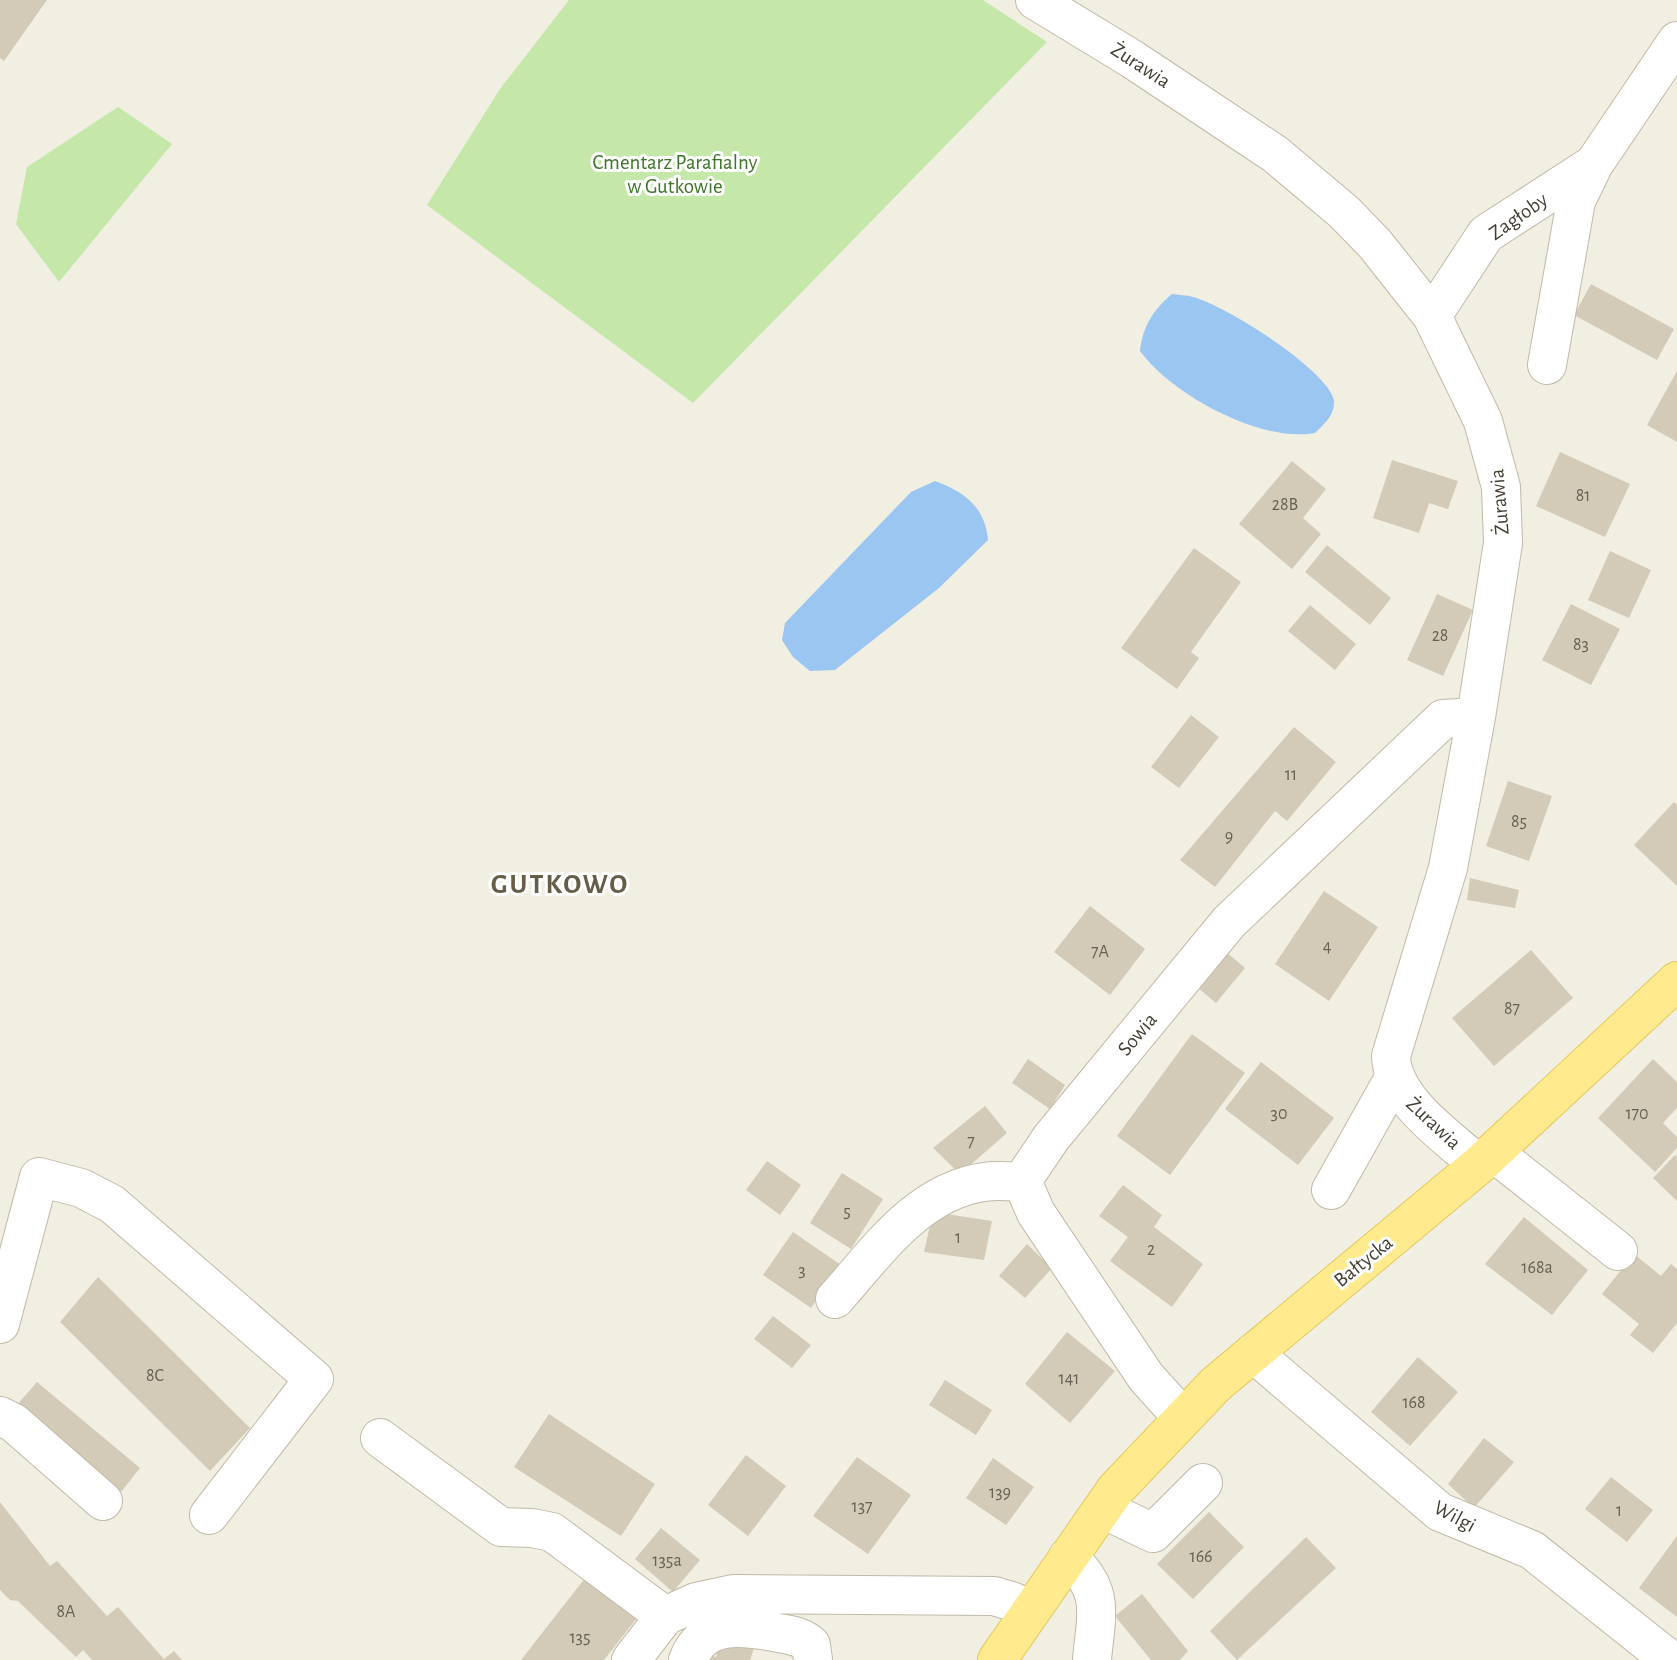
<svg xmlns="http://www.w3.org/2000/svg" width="1677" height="1660" font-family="'Alegreya Sans',sans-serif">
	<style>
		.green { fill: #c5e7a9 }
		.water { fill: #9bc6f1 }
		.building { fill: #d3cbb7 }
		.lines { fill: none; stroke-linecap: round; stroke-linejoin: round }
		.minor-casing { stroke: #c0baa7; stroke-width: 40 }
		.major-casing { stroke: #e5c95c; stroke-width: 40 }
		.minor { stroke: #fff; stroke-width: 38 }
		.major { stroke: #ffea8d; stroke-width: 38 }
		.labels { text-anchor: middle; stroke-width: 6; stroke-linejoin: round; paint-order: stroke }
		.number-label { font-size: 18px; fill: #676153 }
		.street-label { font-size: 21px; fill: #433e32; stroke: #fff }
		.park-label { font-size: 21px; fill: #3c7525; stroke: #fff }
		.district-label { font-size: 28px; font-weight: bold; letter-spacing: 2px; fill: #665d49; stroke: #fff }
	</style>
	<rect width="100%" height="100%" fill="#f1eee2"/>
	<!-- green -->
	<path class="green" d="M 569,0 L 983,0 L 1047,42 L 693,403 L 427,205 L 500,89 Z
		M 118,107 L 172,144 L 59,282 L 16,224 L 27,167 Z"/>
	<!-- water -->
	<path class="water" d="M 1172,294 C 1179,295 1186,295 1193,297 C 1223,304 1330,371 1334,401 C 1335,415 1324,424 1315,433 C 1261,443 1172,395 1140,351 C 1143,326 1153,310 1172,294 Z
		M 935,481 C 965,492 985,507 988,540 L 939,588 L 835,670 L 810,671 L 793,657 L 782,640 L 785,623 L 911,492 Z"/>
	<!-- building -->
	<path class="building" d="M 0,0 L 47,0 L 4,61 L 0,58 Z
		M 1591,284 L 1674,329 L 1657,360 L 1574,315 Z
		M 1677,371 L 1677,442 L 1647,425 Z
		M 1560,452 L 1630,484 L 1605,537 L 1536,506 Z
		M 1392,460 L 1458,481 L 1448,509 L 1429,503 L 1419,533 L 1373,518 Z
		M 1292,461 L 1326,489 L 1303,518 L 1321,534 L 1292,569 L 1239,524 Z
		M 1327,545 L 1391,598 L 1370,625 L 1305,572 Z
		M 1194,548 L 1241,582 L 1191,652 L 1199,658 L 1177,689 L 1121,648 Z
		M 1610,551 L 1651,570 L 1629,618 L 1588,600 Z
		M 1437,594 L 1473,610 L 1443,676 L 1407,660 Z
		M 1571,604 L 1620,629 L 1591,685 L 1542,660 Z
		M 1310,605 L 1356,644 L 1335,670 L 1288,631 Z
		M 1191,715 L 1219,737 L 1179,788 L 1151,767 Z
		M 1294,727 L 1336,762 L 1287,821 L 1275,811 L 1215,887 L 1180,860 Z
		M 1508,781 L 1552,796 L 1529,861 L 1486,846 Z
		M 1674,802 L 1677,805 L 1677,886 L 1634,845 Z
		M 1470,878 L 1519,890 L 1515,908 L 1467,900 Z
		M 1324,891 L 1378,927 L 1329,1001 L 1275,964 Z
		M 1090,906 L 1145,949 L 1110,995 L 1054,952 Z
		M 1531,950 L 1573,998 L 1494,1066 L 1452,1018 Z
		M 1226,952 L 1245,968 L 1216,1003 L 1197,987 Z
		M 1192,1034 L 1245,1073 L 1170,1175 L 1117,1136 Z
		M 1028,1059 L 1065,1085 L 1050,1109 L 1012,1083 Z
		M 1653,1059 L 1677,1082 L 1677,1108 L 1663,1123 L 1677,1137 L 1677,1148 L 1655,1172 L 1598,1118 Z
		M 1261,1062 L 1334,1118 L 1298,1165 L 1225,1109 Z
		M 985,1106 L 1007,1133 L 960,1174 L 933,1148 Z
		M 1675,1155 L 1677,1157 L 1677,1201 L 1653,1178 Z
		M 767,1161 L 801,1185 L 780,1215 L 746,1190 Z
		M 842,1173 L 883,1199 L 851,1249 L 810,1223 Z
		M 1123,1185 L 1162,1215 L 1154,1227 L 1203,1264 L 1172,1307 L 1110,1261 L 1128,1237 L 1099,1216 Z
		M 933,1212 L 992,1221 L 984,1260 L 924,1252 Z
		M 1524,1217 L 1588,1270 L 1552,1315 L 1485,1264 Z
		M 793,1232 L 841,1265 L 811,1308 L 763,1275 Z
		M 1027,1244 L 1052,1268 L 1025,1298 L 999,1276 Z
		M 1634,1254 L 1661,1276 L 1671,1264 L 1677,1269 L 1677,1323 L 1653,1353 L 1630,1335 L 1639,1324 L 1602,1294 Z
		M 98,1277 L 250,1428 L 210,1471 L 60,1322 Z
		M 773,1316 L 811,1345 L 792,1368 L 754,1339 Z
		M 1067,1332 L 1115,1371 L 1070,1423 L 1025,1384 Z
		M 1418,1357 L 1458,1392 L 1410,1446 L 1371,1412 Z
		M 945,1380 L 992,1410 L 976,1435 L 929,1405 Z
		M 37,1382 L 140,1468 L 121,1492 L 17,1405 Z
		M 549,1414 L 655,1484 L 621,1536 L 514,1467 Z
		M 1484,1438 L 1514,1462 L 1474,1508 L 1448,1484 Z
		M 746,1455 L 786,1486 L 748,1536 L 708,1505 Z
		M 857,1457 L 911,1495 L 868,1554 L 813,1516 Z
		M 993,1458 L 1034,1487 L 1006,1525 L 966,1498 Z
		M 1611,1477 L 1653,1510 L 1627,1542 L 1585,1509 Z
		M 0,1502 L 50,1566 L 57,1561 L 107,1616 L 118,1607 L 164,1659 L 174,1651 L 182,1660 L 92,1660 L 83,1650 L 76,1657 L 18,1601 L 10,1600 L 0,1590 Z
		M 1209,1512 L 1244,1547 L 1193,1599 L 1157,1564 Z
		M 661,1528 L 700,1560 L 673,1592 L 635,1559 Z
		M 1677,1536 L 1677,1617 L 1639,1588 Z
		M 1306,1537 L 1336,1568 L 1237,1660 L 1210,1631 Z
		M 589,1573 L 640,1614 L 604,1660 L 521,1660 Z
		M 1142,1594 L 1188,1651 L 1180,1660 L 1151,1660 L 1115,1616 Z
		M 724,1630 L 757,1639 L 750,1660 L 705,1660 L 707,1654 L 716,1657 Z"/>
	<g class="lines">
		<defs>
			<path id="minor" d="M 1035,0 L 1132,59 L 1275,154 L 1344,212 L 1375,244 L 1432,316 L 1483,421 L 1501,487 L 1503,543 L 1476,717 L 1448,868 L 1391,1056 C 1392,1100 1448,1137 1479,1165
				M 1432,316 L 1486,234 L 1594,164
				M 1547,365 L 1576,201 L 1594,164 L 1677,41
				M 1493,1152 L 1618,1251
				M 1331,1190 L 1394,1078
				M 835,1299 C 876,1253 918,1191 984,1182 C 996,1180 1010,1182 1022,1181
				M 0,1324 L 39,1177 L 81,1188 L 112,1204 L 314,1379 L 209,1515
				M 1253,1353 L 1440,1512 L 1532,1550 L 1670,1660
				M 0,1416 L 14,1423 L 103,1501
				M 1182,1417 L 1146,1377 L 1036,1213 L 1022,1181 L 1051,1138 L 1229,922 L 1443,719 L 1476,717
				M 380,1438 L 501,1527 L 532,1528 L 552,1532 L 665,1616
				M 1103,1509 L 1153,1533 L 1203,1483
				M 1068,1557 C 1106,1591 1096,1613 1092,1660
				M 631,1660 L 665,1616 L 696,1602 L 733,1594 L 994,1596 L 1014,1602 L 1030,1612
				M 688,1660 C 703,1621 741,1626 774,1632 C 787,1635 801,1635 811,1645 L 813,1660"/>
			<path id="major" d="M 997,1660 L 1116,1489 L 1216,1384 L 1479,1165 L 1677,981"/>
		</defs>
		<!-- minor casing -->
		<use href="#minor" class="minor-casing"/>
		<!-- major casing -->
		<use href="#major" class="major-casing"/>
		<!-- minor -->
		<use href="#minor" class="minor"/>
		<!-- major -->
		<use href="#major" class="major"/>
	</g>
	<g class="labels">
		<!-- number labels -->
		<g class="number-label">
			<text x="1583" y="501">81</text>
			<text x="1285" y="510">28B</text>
			<text x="1440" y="641">28</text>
			<text x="1581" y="650">83</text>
			<text x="1291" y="780">11</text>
			<text x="1519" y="827">85</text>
			<text x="1229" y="842">9</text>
			<text x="1327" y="952">4</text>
			<text x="1100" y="957">7A</text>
			<text x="1512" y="1014">87</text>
			<text x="1279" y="1119">30</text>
			<text x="1637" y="1119">170</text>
			<text x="971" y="1147">7</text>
			<text x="847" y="1217">5</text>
			<text x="958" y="1243">1</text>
			<text x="1151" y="1255">2</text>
			<text x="1537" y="1273">168a</text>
			<text x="802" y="1276">3</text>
			<text x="155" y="1381">8C</text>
			<text x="1069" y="1384">141</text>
			<text x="1414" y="1408">168</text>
			<text x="1000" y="1498">139</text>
			<text x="862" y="1512">137</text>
			<text x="1619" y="1516">1</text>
			<text x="1201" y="1562">166</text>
			<text x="667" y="1566">135a</text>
			<text x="66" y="1617">8A</text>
			<text x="580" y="1643">135</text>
		</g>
		<!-- street labels -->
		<g class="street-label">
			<text transform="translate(1141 65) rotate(33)" y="7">Żurawia</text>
			<text transform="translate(1518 216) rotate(-35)" y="7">Zagłoby</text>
			<text transform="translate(1499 502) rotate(-95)" y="7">Żurawia</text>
			<text transform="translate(1137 1034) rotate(-50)" y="7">Sowia</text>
			<text transform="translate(1434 1123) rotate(43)" y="7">Żurawia</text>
			<text transform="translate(1363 1261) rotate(-39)" y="7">Bałtycka</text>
			<text transform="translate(1455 1516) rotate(28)" y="7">Wilgi</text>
		</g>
		<!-- park labels -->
		<g class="park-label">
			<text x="675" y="169">Cmentarz Parafialny<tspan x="675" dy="24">w Gutkowie</tspan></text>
		</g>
		<!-- district labels -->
		<g class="district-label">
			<text x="560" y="893">GUTKOWO</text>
		</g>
	</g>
</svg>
